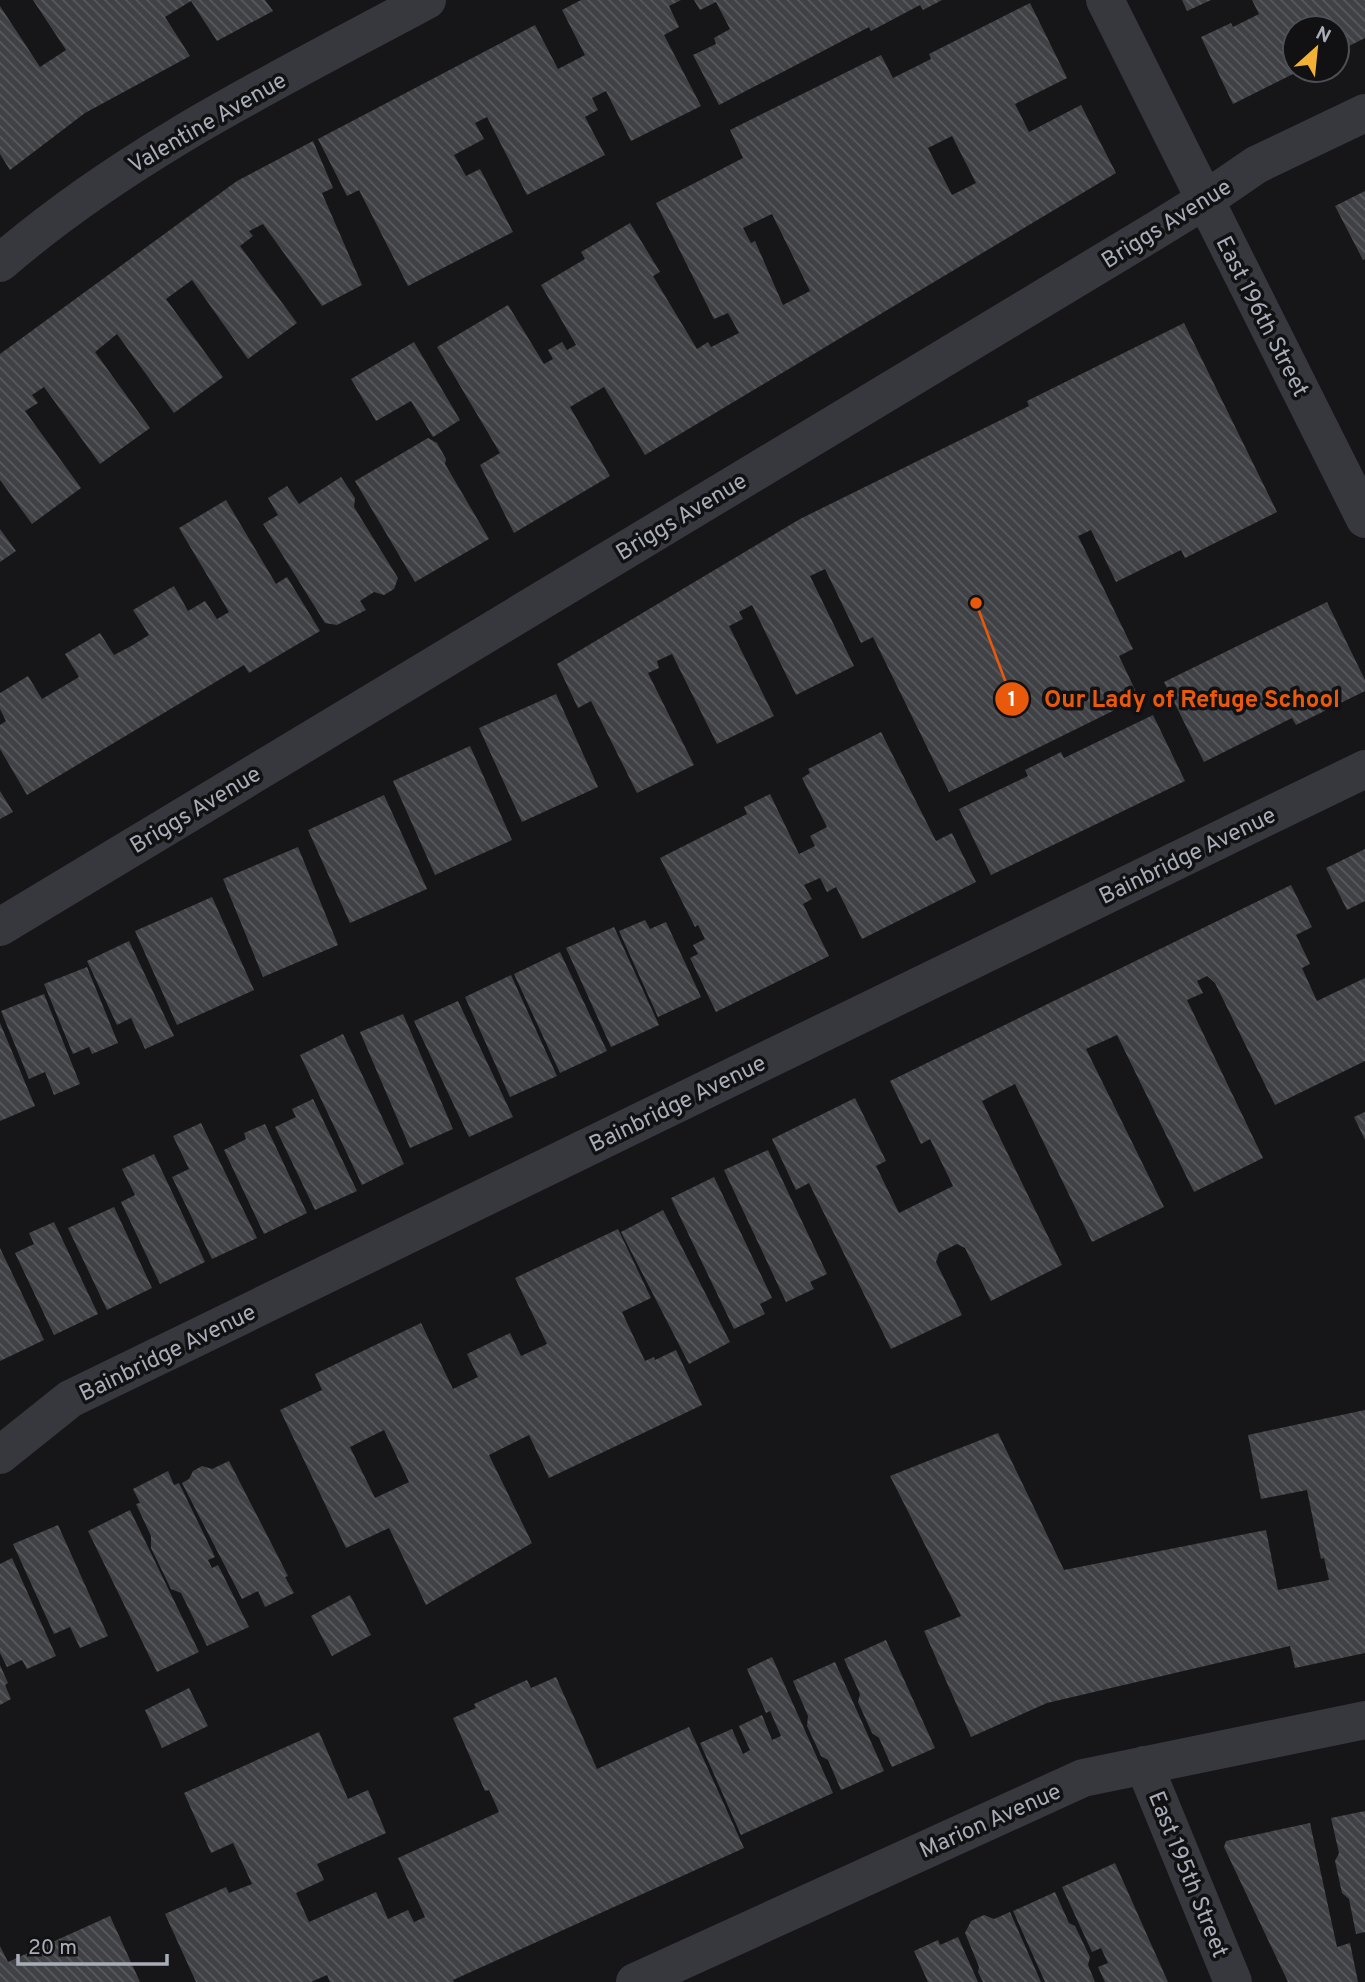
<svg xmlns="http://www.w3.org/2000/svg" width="1365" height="1982" font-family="Overpass,sans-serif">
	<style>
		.building { fill: url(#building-back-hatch); fill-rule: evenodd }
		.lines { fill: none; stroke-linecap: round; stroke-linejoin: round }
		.street { stroke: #37383d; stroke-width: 38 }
		.labels { text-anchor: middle; stroke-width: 7; stroke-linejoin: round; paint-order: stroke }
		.street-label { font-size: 23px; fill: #a8adb8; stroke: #111113 }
		.leader { fill: none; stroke: #e8590c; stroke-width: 2.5 }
		.callout-dot { fill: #e8590c; stroke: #111113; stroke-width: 2.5 }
		.mark-label { font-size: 21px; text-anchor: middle; font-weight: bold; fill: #fff }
		.callout-label { font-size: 24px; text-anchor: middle; font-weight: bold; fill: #e8590c; stroke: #111113; stroke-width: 7; stroke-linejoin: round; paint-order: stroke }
	</style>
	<defs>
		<pattern id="building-back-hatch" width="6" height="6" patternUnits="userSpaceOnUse" patternTransform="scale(1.75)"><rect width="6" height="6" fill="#404145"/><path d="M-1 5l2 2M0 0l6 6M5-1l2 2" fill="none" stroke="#595a5e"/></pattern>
	</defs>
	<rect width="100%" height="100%" fill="#161618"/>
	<!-- building -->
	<path class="building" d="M 33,0 L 265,0 L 273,11 L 217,41 L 191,1 L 165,17 L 190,56 L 85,113 L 10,170 L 0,154 L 0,6 L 40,67 L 66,50 Z
		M 581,0 L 681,0 L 669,6 L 679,27 L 664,35 L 701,106 L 631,141 L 606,91 L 592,98 L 598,110 L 585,117 L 605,155 L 527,195 L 487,117 L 475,123 L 484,139 L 454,155 L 466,176 L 480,169 L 513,232 L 408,286 L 359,190 L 347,196 L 318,139 L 535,25 L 558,69 L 585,55 L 562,10 Z
		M 694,0 L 942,0 L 923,10 L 920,5 L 871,31 L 869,27 L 719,105 L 693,55 L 716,44 L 714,38 L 730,29 L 716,2 L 700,10 Z
		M 1182,0 L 1211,0 L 1187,11 Z
		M 1252,0 L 1365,0 L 1365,38 L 1337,52 L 1337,28 L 1295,28 L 1295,70 L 1301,70 L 1233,104 L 1201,37 L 1231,23 L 1233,27 L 1259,14 Z
		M 1030,3 L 1067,78 L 1015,104 L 1029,132 L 1081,105 L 1116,173 L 645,455 L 604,387 L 570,407 L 610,476 L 514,533 L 480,465 L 500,453 L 437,347 L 508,305 L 544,364 L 553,359 L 548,350 L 562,342 L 567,350 L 576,345 L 541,285 L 585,259 L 581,252 L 630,223 L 660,272 L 653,276 L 697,349 L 708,342 L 711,347 L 739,333 L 728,313 L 714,319 L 656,203 L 743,158 L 730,130 L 881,55 L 893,78 L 931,59 L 929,54 ZM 952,136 L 976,183 L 952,195 L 928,148 ZM 772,214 L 810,291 L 783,305 L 755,241 L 751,243 L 743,228 Z
		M 313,141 L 333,188 L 322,193 L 362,285 L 322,306 L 263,224 L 249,231 L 253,236 L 240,246 L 297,323 L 248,359 L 192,280 L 166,299 L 223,377 L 174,413 L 117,334 L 95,352 L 150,428 L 100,464 L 44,387 L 32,395 L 38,403 L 25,411 L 81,488 L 32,524 L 0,480 L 0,354 L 237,181 Z
		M 1365,191 L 1365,259 L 1363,260 L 1335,206 Z
		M 1184,323 L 1277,512 L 1185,558 L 1181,550 L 1116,582 L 1091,530 L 1078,536 L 1133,649 L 1119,656 L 1139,698 L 949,792 L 873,637 L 861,643 L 825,569 L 810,576 L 854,666 L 796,695 L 752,605 L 739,612 L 743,619 L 729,626 L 774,716 L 717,744 L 672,654 L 657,661 L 659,668 L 648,673 L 694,765 L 637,793 L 591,701 L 578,708 L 557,664 L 800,519 L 1029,406 L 1027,401 Z
		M 414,342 L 460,420 L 433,437 L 411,401 L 376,421 L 351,379 Z
		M 428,438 L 437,443 L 446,459 L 445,464 L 489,539 L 415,582 L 355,481 Z
		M 341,477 L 355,498 L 354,507 L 398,578 L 394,589 L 384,595 L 374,592 L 360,601 L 366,610 L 337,625 L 325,623 L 263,524 L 278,515 L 268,498 L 287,486 L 299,504 Z
		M 226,500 L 276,584 L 287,577 L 320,631 L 249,673 L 244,665 L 27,795 L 0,749 L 0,725 L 6,721 L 0,709 L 0,693 L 28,676 L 42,699 L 79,677 L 65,654 L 100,633 L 114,655 L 133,645 L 149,635 L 133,610 L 174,586 L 188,611 L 205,601 L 217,619 L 229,612 L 179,528 Z
		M 0,529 L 16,551 L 0,562 Z
		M 1327,602 L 1365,680 L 1365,691 L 1296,725 L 1292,718 L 1204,762 L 1164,682 Z
		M 556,694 L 598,787 L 522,822 L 479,728 Z
		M 1153,715 L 1185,781 L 991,875 L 959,809 L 1028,776 L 1025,770 L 1061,752 L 1064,758 Z
		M 881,732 L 936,841 L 952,833 L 976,882 L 862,939 L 836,887 L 827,892 L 820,878 L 804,885 L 812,899 L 803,904 L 829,956 L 716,1012 L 690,958 L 698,954 L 693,945 L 705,939 L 698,925 L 695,927 L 660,858 L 747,814 L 744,807 L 770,794 L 799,854 L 815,846 L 810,836 L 827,827 L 802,778 L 810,773 L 808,769 Z
		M 470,746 L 512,840 L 435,875 L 393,781 Z
		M 0,791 L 13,812 L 0,819 Z
		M 384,795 L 427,889 L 350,923 L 308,830 Z
		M 298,847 L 338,945 L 263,977 L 223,879 Z
		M 1365,849 L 1365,901 L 1347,910 L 1326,868 Z
		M 1291,885 L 1312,927 L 1296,935 L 1310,964 L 1302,968 L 1317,1001 L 1365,978 L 1365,1061 L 1275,1105 L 1215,983 L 1207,976 L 1197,981 L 1203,993 L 1187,1000 L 1263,1158 L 1194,1192 L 1117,1035 L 1086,1049 L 1164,1207 L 1092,1242 L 1015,1084 L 982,1101 L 1062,1265 L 991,1301 L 965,1248 L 957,1244 L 939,1253 L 936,1262 L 962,1315 L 891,1349 L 809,1183 L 796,1190 L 772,1139 L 855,1098 L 886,1161 L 876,1166 L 899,1213 L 953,1186 L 930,1139 L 921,1144 L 890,1081 Z
		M 212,897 L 254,990 L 177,1025 L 135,931 Z
		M 645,920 L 650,929 L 666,922 L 701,997 L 658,1017 L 619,931 Z
		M 614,927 L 659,1025 L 611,1047 L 566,948 Z
		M 129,941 L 174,1036 L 145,1049 L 131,1018 L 117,1025 L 87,961 Z
		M 560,952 L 607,1051 L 560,1073 L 514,974 Z
		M 87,967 L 118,1043 L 92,1054 L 89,1047 L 73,1054 L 44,984 Z
		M 511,975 L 557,1076 L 510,1097 L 465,997 Z
		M 44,994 L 80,1084 L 54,1095 L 45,1072 L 29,1079 L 1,1011 Z
		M 458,1001 L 513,1117 L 469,1137 L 414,1021 Z
		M 403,1014 L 453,1129 L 410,1148 L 360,1032 Z
		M 0,1023 L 35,1106 L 0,1121 Z
		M 343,1034 L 404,1164 L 362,1185 L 300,1055 Z
		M 313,1099 L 357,1191 L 315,1210 L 275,1127 L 296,1117 L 292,1109 Z
		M 1365,1112 L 1365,1140 L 1354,1117 Z
		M 201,1123 L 257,1238 L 212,1259 L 172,1177 L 189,1169 L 173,1136 Z
		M 265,1124 L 307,1213 L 264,1234 L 224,1150 L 246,1139 L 244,1133 Z
		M 768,1150 L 827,1274 L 810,1282 L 814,1289 L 786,1302 L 724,1170 Z
		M 154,1154 L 205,1262 L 160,1284 L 121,1202 L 135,1195 L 122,1169 Z
		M 714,1177 L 772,1298 L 760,1304 L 765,1314 L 734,1329 L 671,1198 Z
		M 114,1207 L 152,1288 L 107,1310 L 68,1228 Z
		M 663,1210 L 730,1342 L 689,1364 L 621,1232 Z
		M 54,1222 L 98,1314 L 54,1335 L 15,1253 L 34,1244 L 29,1233 Z
		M 618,1229 L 651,1298 L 622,1312 L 645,1361 L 654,1357 L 655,1360 L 676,1350 L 702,1405 L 549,1478 L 529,1435 L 489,1455 L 532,1543 L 426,1605 L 389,1528 L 346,1548 L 280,1410 L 322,1390 L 315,1374 L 421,1323 L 453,1389 L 478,1377 L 467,1354 L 510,1333 L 521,1356 L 547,1344 L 515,1278 ZM 384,1430 L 409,1482 L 375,1498 L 350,1447 Z
		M 0,1248 L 44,1340 L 0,1361 Z
		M 1365,1410 L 1365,1653 L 1295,1668 L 1290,1646 L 1047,1703 L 971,1737 L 924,1631 L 961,1616 L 890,1476 L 998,1433 L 1064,1570 L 1266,1530 L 1278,1590 L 1329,1580 L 1324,1558 L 1321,1559 L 1307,1490 L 1261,1499 L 1248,1435 Z
		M 229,1461 L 288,1576 L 285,1577 L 294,1593 L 265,1607 L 258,1591 L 242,1599 L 182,1483 L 189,1479 L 193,1471 L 202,1466 L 212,1469 Z
		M 168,1471 L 174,1485 L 179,1483 L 215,1557 L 208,1560 L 212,1568 L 218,1565 L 249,1627 L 207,1646 L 181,1593 L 171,1589 L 151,1548 L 151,1536 L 136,1504 L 140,1503 L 133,1489 Z
		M 130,1510 L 199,1652 L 157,1672 L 88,1531 Z
		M 58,1525 L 108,1636 L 80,1648 L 70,1627 L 54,1634 L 13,1544 Z
		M 12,1558 L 56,1656 L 27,1669 L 22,1660 L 7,1667 L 0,1653 L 0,1564 Z
		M 350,1595 L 371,1635 L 332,1656 L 311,1616 Z
		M 886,1640 L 935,1748 L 892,1767 L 879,1738 L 872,1733 L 858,1702 L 860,1694 L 844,1659 Z
		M 772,1657 L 833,1793 L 741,1835 L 700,1743 L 732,1729 L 743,1754 L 750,1750 L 739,1726 L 762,1715 L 772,1740 L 781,1736 L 770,1711 L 766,1713 L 747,1669 Z
		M 835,1662 L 884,1771 L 841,1790 L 828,1760 L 821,1756 L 807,1726 L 808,1716 L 793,1681 Z
		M 0,1665 L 8,1683 L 5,1685 L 11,1699 L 0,1705 Z
		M 556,1677 L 597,1769 L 689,1727 L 744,1848 L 453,1980 L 454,1982 L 330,1982 L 327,1975 L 311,1982 L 196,1982 L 165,1914 L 226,1887 L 229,1893 L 252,1884 L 233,1843 L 211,1853 L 184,1793 L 319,1732 L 348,1799 L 368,1790 L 386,1833 L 317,1864 L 324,1880 L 296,1893 L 309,1922 L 376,1892 L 388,1919 L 408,1910 L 414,1922 L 425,1917 L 398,1858 L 499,1812 L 489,1790 L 485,1791 L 453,1718 L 476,1708 L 474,1704 L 527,1680 L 531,1688 Z
		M 189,1688 L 208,1726 L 162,1748 L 145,1710 Z
		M 1365,1811 L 1365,1932 L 1356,1934 L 1349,1899 L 1342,1893 L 1335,1861 L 1339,1853 L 1331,1818 Z
		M 1310,1823 L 1337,1947 L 1350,1943 L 1358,1982 L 1288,1982 L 1224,1847 L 1226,1841 Z
		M 1115,1863 L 1151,1944 L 1168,1982 L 1105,1982 L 1098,1967 L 1108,1963 L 1101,1948 L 1092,1952 L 1062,1887 Z
		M 1055,1892 L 1069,1923 L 1075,1926 L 1090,1957 L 1088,1965 L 1095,1982 L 1045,1982 L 1013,1911 Z
		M 1010,1912 L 1041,1982 L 983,1982 L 978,1972 L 979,1967 L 965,1933 L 971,1921 L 984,1915 L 994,1919 Z
		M 110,1916 L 140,1982 L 0,1982 L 0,1946 L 8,1962 Z
		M 958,1937 L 978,1982 L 928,1982 L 914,1951 L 938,1940 L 940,1945 Z"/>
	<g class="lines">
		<!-- street -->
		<path class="street" d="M 1105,0 L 1365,519
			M 0,263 C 127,153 280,79 427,0
			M 0,927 L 1158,229 L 1205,200 L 1256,165 L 1365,113
			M 0,1455 L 70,1399 L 1365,769
			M 1144,1765 L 1233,1982
			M 635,1982 L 1083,1778 L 1365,1720"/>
	</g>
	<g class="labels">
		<!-- street labels -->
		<g class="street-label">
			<text transform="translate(207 122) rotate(-30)" y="8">Valentine Avenue</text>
			<text transform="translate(1166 223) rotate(-32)" y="8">Briggs Avenue</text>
			<text transform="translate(1263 316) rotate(63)" y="8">East 196th Street</text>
			<text transform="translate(681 516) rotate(-31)" y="8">Briggs Avenue</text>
			<text transform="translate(195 809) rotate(-31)" y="8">Briggs Avenue</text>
			<text transform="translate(1187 855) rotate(-26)" y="8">Bainbridge Avenue</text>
			<text transform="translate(677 1103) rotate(-26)" y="8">Bainbridge Avenue</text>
			<text transform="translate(167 1352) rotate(-26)" y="8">Bainbridge Avenue</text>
			<text transform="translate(990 1820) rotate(-24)" y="8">Marion Avenue</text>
			<text transform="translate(1189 1874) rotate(68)" y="8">East 195th Street</text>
		</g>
	</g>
	<!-- callouts -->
	<path class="leader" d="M976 603L1012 699"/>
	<g class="callout-dot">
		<circle cx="976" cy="603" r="7"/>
		<circle cx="1012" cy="699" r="18"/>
	</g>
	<g class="mark-label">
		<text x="1012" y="706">1</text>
	</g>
	<g class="callout-label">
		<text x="1192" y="707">Our Lady of Refuge School</text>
	</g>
	<!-- north arrow -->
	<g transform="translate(1316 49) rotate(27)"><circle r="33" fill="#111113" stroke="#4d4f55" stroke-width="2"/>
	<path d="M0-5L12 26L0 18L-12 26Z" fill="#f2b134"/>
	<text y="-10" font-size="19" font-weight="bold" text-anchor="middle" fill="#a8adb8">N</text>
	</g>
	<!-- scale -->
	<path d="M18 1954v10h149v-10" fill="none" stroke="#a8adb8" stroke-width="3.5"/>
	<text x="28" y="1954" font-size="21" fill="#a8adb8" stroke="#111113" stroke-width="5" paint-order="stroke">20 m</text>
</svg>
